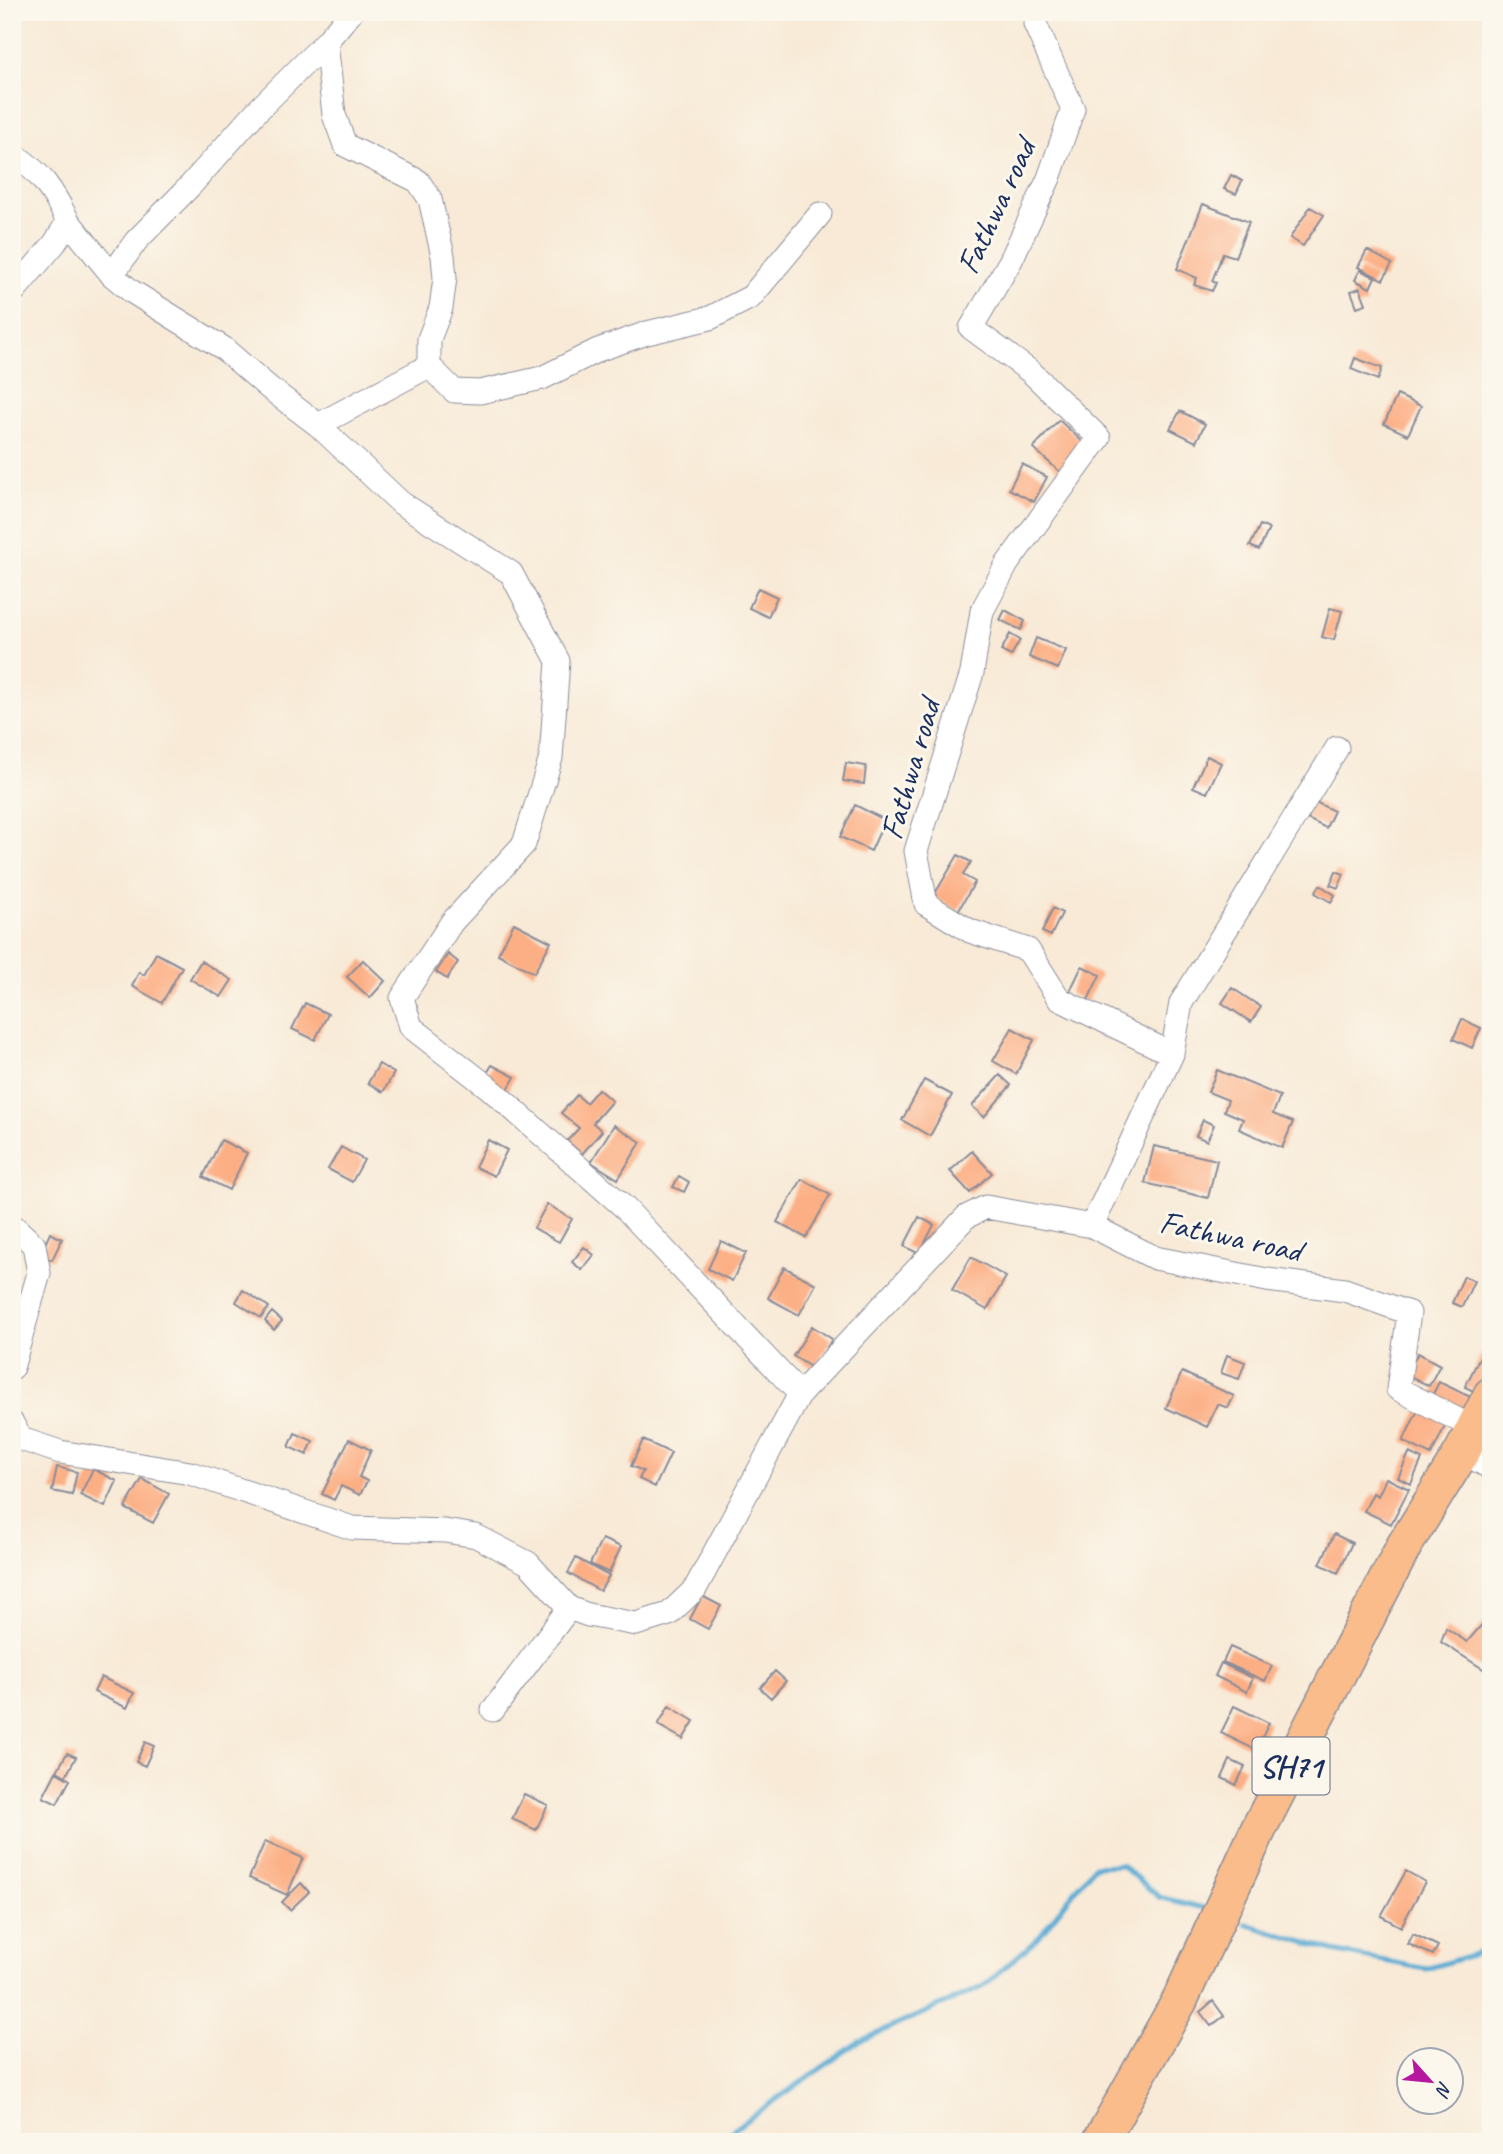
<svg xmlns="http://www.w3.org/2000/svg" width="1503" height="2154" font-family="Caveat,sans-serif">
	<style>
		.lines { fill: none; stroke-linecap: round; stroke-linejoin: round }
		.stream { stroke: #59abd4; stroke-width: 5 }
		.building { fill: #fcaf84 }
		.minor-casing { stroke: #8a8c9a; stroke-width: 25 }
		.primary-casing { stroke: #8a8c9a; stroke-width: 38 }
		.minor { stroke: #fff; stroke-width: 23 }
		.primary { stroke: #f9bc8a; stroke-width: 35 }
		.labels { text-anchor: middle; stroke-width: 6; stroke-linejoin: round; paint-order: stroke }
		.shield { fill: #fbf7ec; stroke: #5e6b89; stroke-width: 2 }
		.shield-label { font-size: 32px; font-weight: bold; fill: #1b2f5e }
		.street-label { font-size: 33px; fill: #1b2f5e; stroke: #fbf7ec }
	</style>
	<rect width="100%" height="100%" fill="#fbf7ec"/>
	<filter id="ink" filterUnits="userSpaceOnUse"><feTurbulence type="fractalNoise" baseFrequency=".0143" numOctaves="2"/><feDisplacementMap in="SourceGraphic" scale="14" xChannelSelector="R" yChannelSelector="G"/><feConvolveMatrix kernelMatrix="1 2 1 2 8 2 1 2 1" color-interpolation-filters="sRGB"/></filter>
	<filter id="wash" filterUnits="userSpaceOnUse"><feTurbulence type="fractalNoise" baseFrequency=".00686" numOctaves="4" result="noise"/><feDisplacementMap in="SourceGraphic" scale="28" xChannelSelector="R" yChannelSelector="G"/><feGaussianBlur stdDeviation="1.57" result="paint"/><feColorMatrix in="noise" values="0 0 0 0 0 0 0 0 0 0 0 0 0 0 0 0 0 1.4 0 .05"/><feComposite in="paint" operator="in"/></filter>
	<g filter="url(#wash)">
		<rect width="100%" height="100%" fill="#f8ead7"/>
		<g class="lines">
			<!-- stream -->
			<path class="stream" d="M 1246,1924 L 1333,1951 L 1426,1969 L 1491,1949
				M 720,2142 L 734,2129 L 860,2041 L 983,1987 L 1037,1939 L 1094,1866 L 1121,1865 L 1159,1897 L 1204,1908"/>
		</g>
		<g id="blocks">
			<!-- building -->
			<path class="building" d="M 1231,175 L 1242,181 L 1236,194 L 1224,189 Z
				M 1203,204 L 1249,222 L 1235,257 L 1223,253 L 1212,281 L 1216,283 L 1212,291 L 1194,285 L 1197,278 L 1177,269 Z
				M 1310,207 L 1324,215 L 1303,246 L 1290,238 Z
				M 1367,250 L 1392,264 L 1383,280 L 1358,267 Z
				M 1360,270 L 1375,277 L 1370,288 L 1355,280 Z
				M 1360,288 L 1366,304 L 1357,307 L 1351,291 Z
				M 1355,358 L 1382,368 L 1378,380 L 1351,369 Z
				M 1397,395 L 1421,406 L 1408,435 L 1384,424 Z
				M 1180,411 L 1205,424 L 1196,442 L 1170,429 Z
				M 1059,420 L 1085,444 L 1060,472 L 1033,448 Z
				M 1022,464 L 1047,477 L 1034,502 L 1009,489 Z
				M 1260,525 L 1269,529 L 1259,550 L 1250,546 Z
				M 758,588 L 777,597 L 768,617 L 749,608 Z
				M 1330,608 L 1342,611 L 1334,640 L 1322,637 Z
				M 1005,610 L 1025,621 L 1021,630 L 1000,620 Z
				M 1010,634 L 1020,640 L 1011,656 L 1001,651 Z
				M 1036,638 L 1066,650 L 1058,669 L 1029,657 Z
				M 1207,756 L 1221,763 L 1207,793 L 1193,787 Z
				M 846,763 L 866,766 L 864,784 L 843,781 Z
				M 1311,800 L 1334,811 L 1326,828 L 1303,817 Z
				M 855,805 L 885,820 L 871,851 L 840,837 Z
				M 958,855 L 971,862 L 963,875 L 975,882 L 958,911 L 933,897 Z
				M 1336,871 L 1344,874 L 1338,888 L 1330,885 Z
				M 1320,885 L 1335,895 L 1331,902 L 1315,893 Z
				M 1053,908 L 1062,913 L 1051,936 L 1042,932 Z
				M 514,923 L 551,942 L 534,973 L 498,954 Z
				M 156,953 L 182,967 L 162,1003 L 132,986 L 139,972 L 144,975 Z
				M 448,954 L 458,962 L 447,979 L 436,972 Z
				M 363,960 L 385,981 L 370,998 L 347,977 Z
				M 201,961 L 232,980 L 221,997 L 190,979 Z
				M 1082,966 L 1100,975 L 1087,1002 L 1069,993 Z
				M 1232,988 L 1261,1007 L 1251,1022 L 1222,1003 Z
				M 305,1003 L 328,1014 L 315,1040 L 292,1029 Z
				M 1462,1019 L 1481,1028 L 1472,1048 L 1453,1039 Z
				M 1012,1028 L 1034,1040 L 1016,1074 L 993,1061 Z
				M 379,1064 L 394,1073 L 383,1092 L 368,1083 Z
				M 492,1065 L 515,1077 L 507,1091 L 484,1078 Z
				M 1217,1070 L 1280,1096 L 1273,1114 L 1293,1122 L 1282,1148 L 1239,1129 L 1243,1119 L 1224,1111 L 1228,1100 L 1208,1092 Z
				M 1000,1075 L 1011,1085 L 984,1117 L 972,1106 Z
				M 924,1080 L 952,1095 L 930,1136 L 902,1120 Z
				M 598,1089 L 612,1101 L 593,1123 L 602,1131 L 582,1154 L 567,1141 L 579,1128 L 561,1113 L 577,1095 L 586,1103 Z
				M 1203,1120 L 1214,1125 L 1207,1141 L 1196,1136 Z
				M 614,1125 L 641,1142 L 618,1179 L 591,1162 Z
				M 221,1140 L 247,1153 L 229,1190 L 203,1177 Z
				M 488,1140 L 507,1150 L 494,1176 L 475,1167 Z
				M 1154,1146 L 1217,1160 L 1208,1198 L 1145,1183 Z
				M 341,1147 L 364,1160 L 352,1182 L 328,1169 Z
				M 972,1151 L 992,1173 L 970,1193 L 950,1171 Z
				M 679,1176 L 689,1182 L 684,1192 L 673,1187 Z
				M 802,1179 L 830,1195 L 806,1238 L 777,1222 Z
				M 547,1204 L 572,1219 L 559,1242 L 534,1228 Z
				M 919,1217 L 934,1225 L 919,1254 L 904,1246 Z
				M 50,1233 L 62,1239 L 52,1260 L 40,1255 Z
				M 721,1241 L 746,1253 L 732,1281 L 708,1269 Z
				M 584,1247 L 594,1255 L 582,1270 L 572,1262 Z
				M 971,1257 L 1006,1277 L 987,1310 L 952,1290 Z
				M 784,1267 L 816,1284 L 799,1315 L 768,1298 Z
				M 1464,1276 L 1474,1281 L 1462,1307 L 1452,1303 Z
				M 243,1290 L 269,1307 L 261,1318 L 236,1302 Z
				M 272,1312 L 282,1321 L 274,1330 L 265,1321 Z
				M 812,1326 L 832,1339 L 814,1369 L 793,1356 Z
				M 1487,1342 L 1491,1344 L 1491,1388 L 1486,1397 L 1465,1387 Z
				M 1418,1353 L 1440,1365 L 1429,1386 L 1406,1374 Z
				M 1227,1355 L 1245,1362 L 1239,1379 L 1221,1373 Z
				M 1182,1372 L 1234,1396 L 1228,1408 L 1218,1404 L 1207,1427 L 1166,1408 Z
				M 1439,1382 L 1479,1401 L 1471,1417 L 1431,1398 Z
				M 1419,1408 L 1447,1422 L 1431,1455 L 1403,1441 Z
				M 295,1433 L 313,1441 L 307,1455 L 289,1447 Z
				M 349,1439 L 371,1450 L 359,1477 L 367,1481 L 360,1495 L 341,1486 L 334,1500 L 322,1494 Z
				M 643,1440 L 671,1453 L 655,1487 L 639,1479 L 643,1471 L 631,1466 Z
				M 1409,1453 L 1422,1459 L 1411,1484 L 1398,1478 Z
				M 57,1467 L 77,1472 L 72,1495 L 52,1491 Z
				M 93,1469 L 117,1481 L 105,1507 L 80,1495 Z
				M 1386,1478 L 1409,1489 L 1391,1524 L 1364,1511 L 1373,1493 L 1378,1496 Z
				M 142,1479 L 169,1494 L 153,1523 L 125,1508 Z
				M 1334,1534 L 1352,1543 L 1338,1573 L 1320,1564 Z
				M 602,1539 L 621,1547 L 609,1573 L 590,1564 Z
				M 576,1558 L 609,1576 L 600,1591 L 568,1573 Z
				M 702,1596 L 721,1606 L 708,1629 L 690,1619 Z
				M 1491,1614 L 1491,1674 L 1441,1642 L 1446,1628 L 1467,1642 Z
				M 1230,1647 L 1272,1666 L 1265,1681 L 1223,1662 Z
				M 1221,1663 L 1253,1678 L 1247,1692 L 1215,1676 Z
				M 775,1671 L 786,1681 L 771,1698 L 760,1688 Z
				M 101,1677 L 134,1693 L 127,1708 L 94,1692 Z
				M 669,1706 L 694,1721 L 683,1739 L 658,1725 Z
				M 1234,1706 L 1269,1723 L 1256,1750 L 1221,1733 Z
				M 145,1742 L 154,1746 L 145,1766 L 136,1762 Z
				M 67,1753 L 76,1757 L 66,1776 L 57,1771 Z
				M 1230,1760 L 1245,1767 L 1236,1785 L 1222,1778 Z
				M 56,1772 L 70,1780 L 57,1804 L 43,1797 Z
				M 524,1794 L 548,1805 L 536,1830 L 512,1819 Z
				M 265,1841 L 303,1858 L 287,1895 L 249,1878 Z
				M 1406,1871 L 1425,1882 L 1401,1927 L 1381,1916 Z
				M 301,1883 L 309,1892 L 290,1910 L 282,1902 Z
				M 1413,1934 L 1438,1946 L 1433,1955 L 1408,1944 Z
				M 1213,2001 L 1224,2016 L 1211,2026 L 1200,2012 Z"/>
		</g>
	</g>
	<g filter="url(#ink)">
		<use href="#blocks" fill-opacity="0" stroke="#8a8c9a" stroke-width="2"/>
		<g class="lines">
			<defs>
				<path id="minor" d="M 1037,12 L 1035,24 L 1073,109 L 1049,178 L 1011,260 L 971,328 L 1031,372 L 1099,438 L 1007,564 L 982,611 L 972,673 L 916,851 L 926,904 L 970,931 L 1028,950 L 1059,999 L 1172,1054 L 1092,1226 L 1155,1258 L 1267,1280 L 1345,1290 L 1409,1313 L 1398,1389 L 1474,1428
					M 326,42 L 334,115 L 345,145 L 418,181 L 430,199 L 443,256 L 445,278 L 441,308 L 429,339 L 429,366 L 454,391 L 480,392 L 542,378 L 598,350 L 647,333 L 710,318 L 751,297 L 820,214
					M 12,154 C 40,170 54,193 68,221 L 55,243 L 14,291
					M 68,221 L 112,275 L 136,241 L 190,186 L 255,113 L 326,42 L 351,12
					M 112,275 L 131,291 L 223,348 L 268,387 L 318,425 L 429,366
					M 318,425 L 401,503 L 511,573 L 558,661 L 551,758 L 524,844 L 452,922 L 402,998 L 411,1027 L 488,1087 L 625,1208 L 800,1394
					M 1172,1054 L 1181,1003 L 1337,748
					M 12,1225 L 34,1245 L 39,1273 L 12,1368
					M 12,1423 L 21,1439 L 60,1452 L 190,1473 L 352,1528 L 445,1531 L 476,1536 L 528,1563 L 569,1608 L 588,1615 L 636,1624 L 669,1614 L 695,1589 L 800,1394 L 966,1217 L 986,1207 L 1092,1226
					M 1462,1452 L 1491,1468
					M 493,1710 L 569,1608"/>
				<path id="primary" d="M 1100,2142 L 1180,2000 L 1260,1826 L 1404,1546 L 1462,1452 L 1491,1395"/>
			</defs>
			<!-- minor casing -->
			<use href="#minor" class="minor-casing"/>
			<!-- primary casing -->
			<use href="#primary" class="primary-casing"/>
			<!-- minor -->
			<use href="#minor" class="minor"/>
			<!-- primary -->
			<use href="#primary" class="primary"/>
		</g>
	</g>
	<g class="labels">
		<!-- shield labels -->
		<rect class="shield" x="1252.5" y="1737.5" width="77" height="57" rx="5"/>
		<g class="shield-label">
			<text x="1291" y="1777">SH71</text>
		</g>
		<!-- street labels -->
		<g class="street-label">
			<text transform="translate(995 206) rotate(-65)" y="12">Fathwa road</text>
			<text transform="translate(909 769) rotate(-74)" y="12">Fathwa road</text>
			<text transform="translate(1231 1235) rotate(12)" y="12">Fathwa road</text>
		</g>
	</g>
	<!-- margin -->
	<rect width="1503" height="2154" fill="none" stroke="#fbf7ec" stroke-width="42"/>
	<!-- north arrow -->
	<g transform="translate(1430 2081) rotate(117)"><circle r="33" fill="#fbf7ec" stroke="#a1a7b3" stroke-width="2"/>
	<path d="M0-5L12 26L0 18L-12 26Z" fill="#b5179e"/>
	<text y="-10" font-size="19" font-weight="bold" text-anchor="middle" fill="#1b2f5e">N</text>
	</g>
</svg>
